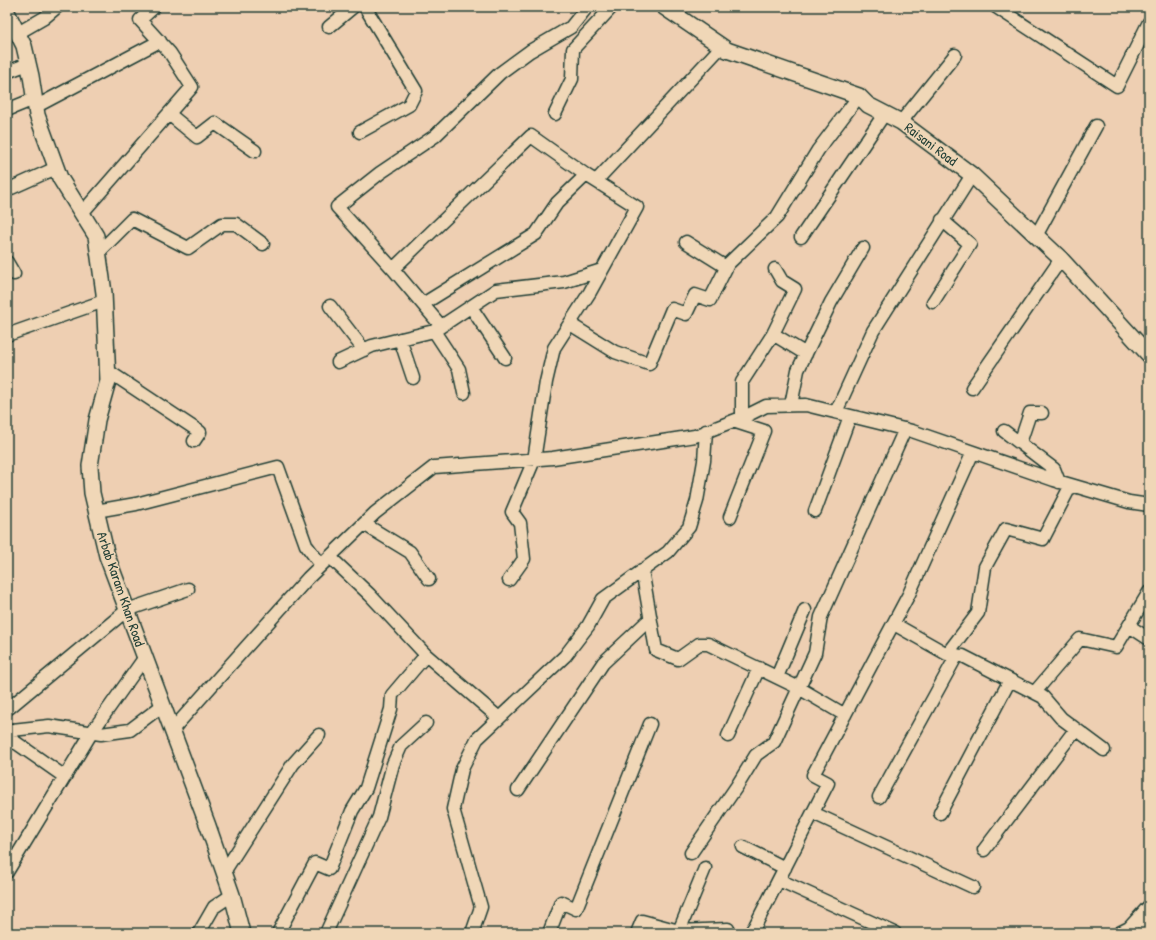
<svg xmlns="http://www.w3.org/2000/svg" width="1156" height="940" font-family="'Patrick Hand',sans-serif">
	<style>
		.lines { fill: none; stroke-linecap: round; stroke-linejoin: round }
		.minor-casing { stroke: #1f3d34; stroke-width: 15 }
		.major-casing { stroke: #1f3d34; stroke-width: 18 }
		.minor { stroke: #f0d7b7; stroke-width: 12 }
		.major { stroke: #f0d7b7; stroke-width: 15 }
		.labels { text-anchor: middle; stroke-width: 3; stroke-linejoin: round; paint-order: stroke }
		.street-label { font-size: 14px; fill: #1f3d34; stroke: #f0d7b7 }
	</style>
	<rect width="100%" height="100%" fill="#eecfb2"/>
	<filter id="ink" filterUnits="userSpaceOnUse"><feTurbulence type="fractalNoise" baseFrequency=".025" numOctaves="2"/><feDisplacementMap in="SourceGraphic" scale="8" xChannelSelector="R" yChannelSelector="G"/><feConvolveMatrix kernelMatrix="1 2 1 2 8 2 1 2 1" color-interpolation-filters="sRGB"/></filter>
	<g filter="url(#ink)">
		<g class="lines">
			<defs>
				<path id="minor" d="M 996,7 L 1117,86 L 1149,22
					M 329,27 L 353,7
					M 18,33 L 44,18 L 57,7
					M 7,72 L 28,64
					M 35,107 L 160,41
					M 7,110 L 34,99
					M 169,114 L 197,137 L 215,123 L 255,151
					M 555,114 L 572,79 L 573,49 L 612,7
					M 901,122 L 955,55
					M 360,132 L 409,105 L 416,91 L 365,7
					M 596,181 L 721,47
					M 7,190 L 56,168
					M 82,213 L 192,87 L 170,53 L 140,20 L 154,7
					M 1036,236 L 1096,126
					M 801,237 L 885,113
					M 686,242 L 726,267
					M 98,253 L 132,219 L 188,248 L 222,224 L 236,224 L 263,244
					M 7,262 L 14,274
					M 393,269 L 441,326
					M 933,302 L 970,244 L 942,220
					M 423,304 L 536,234 L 557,203 L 586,175
					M 330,306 L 364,350
					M 471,307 L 505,358
					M 570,324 L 615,352 L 649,364 L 672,309 L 686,314 L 695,295 L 710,300 L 728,264 L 777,217 L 818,150 L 859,96
					M 434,331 L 459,369 L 464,393
					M 773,334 L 806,354
					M 7,335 L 104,301
					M 400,339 L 413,378
					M 338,362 L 372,346 L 434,331 L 496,290 L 564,282 L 602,270
					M 108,371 L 200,432 L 194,441
					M 972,388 L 1061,259
					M 791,405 L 798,370 L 831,302 L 863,248
					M 836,412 L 873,331 L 972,175
					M 742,417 L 742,382 L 773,334 L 795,289 L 782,281 L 775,269
					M 1004,431 L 1054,469 L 1059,482
					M 1020,443 L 1030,413 L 1042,413
					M 96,511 L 136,504 L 278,467 L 306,545 L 321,565
					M 815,511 L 850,416
					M 730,517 L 764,431 L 733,421
					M 364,524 L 410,552 L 429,579
					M 330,557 L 370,595 L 426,655 L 499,718
					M 642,570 L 656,650 L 678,659 L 699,644 L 708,644 L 799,688 L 845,715
					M 509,580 L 524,559 L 520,523 L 512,512 L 534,460 L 546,382 L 554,348 L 590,292 L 637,207 L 586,175 L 531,136 L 393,269 L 337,207 L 380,173 L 435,136 L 500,73 L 530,51 L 571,27 L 587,7
					M 894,624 L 947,654 L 963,656 L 1043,697 L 1061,718 L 1104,750
					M 1129,626 L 1149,639
					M 947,654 L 978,613 L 985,567 L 1006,529 L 1043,539 L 1071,485
					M 777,677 L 805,610
					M 1035,692 L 1080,639 L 1116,647 L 1149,592
					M 9,708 L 127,610 L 188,589
					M 172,730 L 308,578 L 375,513 L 434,467 L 553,458 L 695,436 L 746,416 L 766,406 L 806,405 L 912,431 L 1054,480 L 1129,502 L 1149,505
					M 7,734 L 12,730 L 49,726 L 101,734 L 130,730 L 163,705
					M 728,736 L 759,668
					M 7,743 L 15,742 L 65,777
					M 518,790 L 603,663 L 650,619
					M 879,797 L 957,655
					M 813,813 L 973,887
					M 940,813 L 1010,680
					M 743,847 L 785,868
					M 984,850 L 1075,730
					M 691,853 L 737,786 L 756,755 L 774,742 L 815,653 L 821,617 L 905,429
					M 7,872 L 92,732 L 145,657
					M 224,872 L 293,764 L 319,735
					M 779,880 L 895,933
					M 1137,920 L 1149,927
					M 679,931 L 705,868
					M 199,933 L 214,907 L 232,895
					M 278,933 L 315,863 L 329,869 L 352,811 L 366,788 L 391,709 L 392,695 L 426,655
					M 326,933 L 379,817 L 393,764 L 401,746 L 426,723
					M 472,933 L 481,907 L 453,809 L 462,769 L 477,739 L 565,656 L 588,626 L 603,599 L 668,552 L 689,527 L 697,501 L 704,461 L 706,431
					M 549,933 L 561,902 L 576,909 L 650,724
					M 637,933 L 642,921 L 679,931 L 728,929
					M 750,933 L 755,926 L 828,783 L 813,775 L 909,594 L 973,452
					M 1119,933 L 1129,928 L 1149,906"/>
				<path id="major" d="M 664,7 L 727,50 L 859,96 L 868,105 L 901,122 L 972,175 L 1061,259 L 1149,355
					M 7,12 L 24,46 L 31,76 L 37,115 L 60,178 L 96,236 L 104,293 L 108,381 L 97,420 L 90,466 L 92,493 L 107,556 L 208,826 L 232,895 L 242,933"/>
			</defs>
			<!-- minor casing -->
			<use href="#minor" class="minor-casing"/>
			<!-- major casing -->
			<use href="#major" class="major-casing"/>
			<!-- minor -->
			<use href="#minor" class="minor"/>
			<!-- major -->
			<use href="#major" class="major"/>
		</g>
	</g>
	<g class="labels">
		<!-- street labels -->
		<g class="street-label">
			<text transform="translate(931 144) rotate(37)" y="5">Raisani Road</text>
			<text transform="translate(121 589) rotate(71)" y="5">Arbab Karam Khan Road</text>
		</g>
	</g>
	<!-- margin -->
	<rect width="1156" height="940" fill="none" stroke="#f0d7b7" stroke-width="24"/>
	<rect x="12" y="12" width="1132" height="916" fill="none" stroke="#1f3d34" stroke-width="1.5" filter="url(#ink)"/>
</svg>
